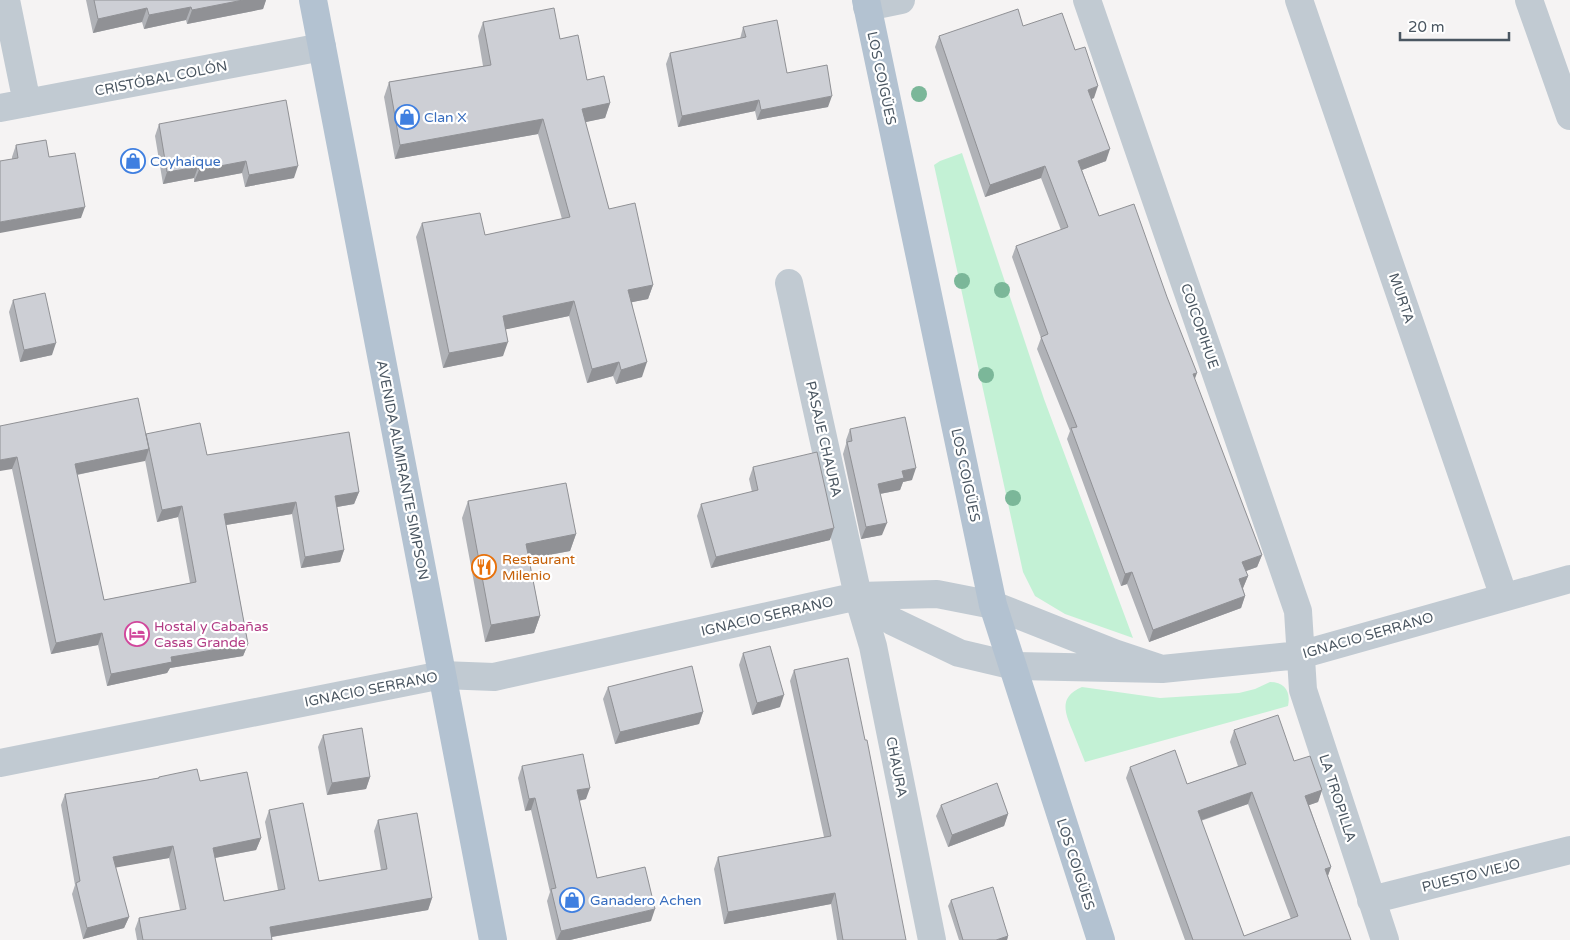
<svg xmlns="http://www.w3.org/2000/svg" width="1570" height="940" font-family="'Varela Round',sans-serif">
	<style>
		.green { fill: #c3f1d5 }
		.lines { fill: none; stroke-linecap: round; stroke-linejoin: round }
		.minor { stroke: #c1cad2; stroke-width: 28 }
		.major { stroke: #b3c2d1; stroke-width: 28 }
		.tree { fill: #7bb799 }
		.wall { fill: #b0b2b7; fill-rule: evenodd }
		.shaded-wall { fill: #909195 }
		.building { fill: #cdcfd5; stroke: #909195; fill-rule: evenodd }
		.labels { text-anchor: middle; stroke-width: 4.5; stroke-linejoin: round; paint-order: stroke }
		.street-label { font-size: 14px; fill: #4a5661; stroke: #fff }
		.shop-label { font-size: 14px; fill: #366cbe; stroke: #fff; text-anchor: start }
		.food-label { font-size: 14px; fill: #c56008; stroke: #fff; text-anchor: start }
		.hotel-label { font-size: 14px; fill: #b23c85; stroke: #fff; text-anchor: start }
	</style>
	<rect width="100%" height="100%" fill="#f5f3f3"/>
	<!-- green -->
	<path class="green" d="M 962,153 L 1044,399 L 1133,638 L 1065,614 L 1035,596 L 1023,572 L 934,165 L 940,161 Z
		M 1270,682 C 1285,682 1291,692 1288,706 L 1085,762 C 1081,752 1077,742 1073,732 C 1065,713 1058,697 1082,687 L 1160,698 L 1239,693 L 1255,689 Z"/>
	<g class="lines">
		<!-- minor -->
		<path class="minor" d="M 6,0 L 27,103
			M 1087,0 L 1298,611 L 1303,690 L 1385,940
			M 1299,0 L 1504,597
			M 1529,0 L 1570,116
			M 867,7 L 901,0
			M 0,108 L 322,47
			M 789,283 L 858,596 L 873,646 L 932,940
			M 858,596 L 892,621 L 959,653 L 1014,666 L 1162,669 L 1300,655 L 1570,579
			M 0,763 L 442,675 L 494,677 L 858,596 L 937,594 L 993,605 L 1114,653 L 1162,669
			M 1371,900 L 1570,850"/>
		<!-- major -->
		<path class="major" d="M 313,0 L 493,940
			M 866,0 L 993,605 L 1101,940"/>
	</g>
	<!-- trees -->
	<g class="tree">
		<circle cx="919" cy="94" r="8"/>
		<circle cx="962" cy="281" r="8"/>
		<circle cx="1002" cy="290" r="8"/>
		<circle cx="986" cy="375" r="8"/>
		<circle cx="1013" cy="498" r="8"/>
	</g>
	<!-- wall -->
	<path class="wall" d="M 86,0 L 266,0 L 263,9 L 187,24 L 186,20 L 144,29 L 142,22 L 93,33 Z
		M 483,22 L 560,39 L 587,80 L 610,103 L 605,118 L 585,122 L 609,209 L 653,285 L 648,299 L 632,302 L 642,377 L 616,384 L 613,376 L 587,383 L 569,316 L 506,329 L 503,356 L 443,368 L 416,237 L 422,223 L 485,235 L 562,219 L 538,134 L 395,159 L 384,97 L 389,82 L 483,66 L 478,36 Z
		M 1023,26 L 1094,98 L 1091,99 L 1106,161 L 1082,170 L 1099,216 L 1194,379 L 1262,555 L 1257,567 L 1246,571 L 1248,576 L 1243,588 L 1245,596 L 1241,608 L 1149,642 L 1127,584 L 1121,586 L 1067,439 L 1070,431 L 1037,349 L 1041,338 L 1012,257 L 1016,246 L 1061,230 L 1041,178 L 985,197 L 935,47 L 939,36 Z
		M 743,27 L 787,73 L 828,107 L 757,120 L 755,111 L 678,127 L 666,64 L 670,53 L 740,39 Z
		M 159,124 L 294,178 L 245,187 L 242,173 L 194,182 L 194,178 L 163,184 L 155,136 Z
		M 16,145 L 49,157 L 81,218 L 12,159 L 12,157 Z
		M 13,300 L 52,355 L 20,362 L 9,312 Z
		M 0,426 L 146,435 L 207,455 L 359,492 L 354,504 L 337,507 L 344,550 L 340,562 L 301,568 L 292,514 L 226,525 L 248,644 L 243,656 L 170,668 L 167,673 L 107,686 L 98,645 L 51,654 L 12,469 ZM 145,460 L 157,522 L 178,517 L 190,583 L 104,600 L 77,475 Z
		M 850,429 L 912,480 L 903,482 L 900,490 L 880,494 L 882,535 L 861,539 L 843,454 L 846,444 L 846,440 Z
		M 753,467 L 830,540 L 711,568 L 697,516 L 701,504 L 752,492 L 749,479 Z
		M 468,501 L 576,534 L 570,551 L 529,559 L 540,616 L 534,633 L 485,642 L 462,518 Z
		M 743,653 L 780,707 L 752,715 L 739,665 Z
		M 794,670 L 906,940 L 837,940 L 831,904 L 724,924 L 714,869 L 718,857 L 824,837 L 790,681 Z
		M 608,687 L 703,712 L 699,724 L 615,744 L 603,699 Z
		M 1234,730 L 1294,761 L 1322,790 L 1318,802 L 1309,805 L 1331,867 L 1328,876 L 1351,940 L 1185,940 L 1126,778 L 1130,767 L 1187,784 L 1238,766 L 1230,742 ZM 1248,804 L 1291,919 L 1244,936 L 1201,821 Z
		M 323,735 L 370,777 L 366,789 L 327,795 L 318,747 Z
		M 522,766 L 586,799 L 579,801 L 597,878 L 651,921 L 570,940 L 556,940 L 547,901 L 550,892 L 531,810 L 525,811 L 518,778 Z
		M 159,777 L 200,781 L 261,838 L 256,850 L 215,858 L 224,901 L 278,890 L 265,822 L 269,810 L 319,881 L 381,870 L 374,831 L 378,820 L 432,898 L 428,910 L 272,937 L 272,940 L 137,940 L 135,929 L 139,918 L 180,910 L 169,858 L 115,867 L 129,917 L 124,928 L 83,939 L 72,894 L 75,885 L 61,805 L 65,794 L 158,778 Z
		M 941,805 L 1008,814 L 1004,826 L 948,847 L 936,816 Z
		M 951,900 L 1008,936 L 1007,940 L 959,940 L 948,906 Z"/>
	<!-- shaded-wall -->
	<path class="shaded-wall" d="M 243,0 L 266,0 L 263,9 L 187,24 L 192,10 Z
		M 191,7 L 186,20 L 144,29 L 149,15 Z
		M 147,8 L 142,22 L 93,33 L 98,19 Z
		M 1098,86 L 1094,98 L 1084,102 L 1088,90 Z
		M 832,96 L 828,107 L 757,120 L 761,110 Z
		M 759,100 L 755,111 L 678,127 L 682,116 Z
		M 610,103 L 605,118 L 577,124 L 582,109 Z
		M 543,119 L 538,134 L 395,159 L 400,145 Z
		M 1110,149 L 1106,161 L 1074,173 L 1078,161 Z
		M 246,161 L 242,173 L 194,182 L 199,170 Z
		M 298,166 L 294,178 L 245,187 L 249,175 Z
		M 1045,166 L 1041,178 L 985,197 L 990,185 Z
		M 198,167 L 194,178 L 163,184 L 167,172 Z
		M 85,207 L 81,218 L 0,233 L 0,222 Z
		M 653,285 L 648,299 L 623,304 L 628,290 Z
		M 574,301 L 569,316 L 498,331 L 503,316 Z
		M 508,342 L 503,356 L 443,368 L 449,353 Z
		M 56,343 L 52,355 L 20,362 L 24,350 Z
		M 619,362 L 613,376 L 587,383 L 592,369 Z
		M 647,362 L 642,377 L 616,384 L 621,370 Z
		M 1197,373 L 1193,384 L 1193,374 Z
		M 149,449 L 145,461 L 70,476 L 75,464 Z
		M 17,457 L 12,469 L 0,471 L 0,460 Z
		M 916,468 L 912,480 L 903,482 L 900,490 L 874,495 L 878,484 L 902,471 Z
		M 359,492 L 354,504 L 331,508 L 335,496 Z
		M 296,502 L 292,514 L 220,526 L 224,514 Z
		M 182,506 L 178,517 L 157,522 L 162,510 Z
		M 887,523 L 882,535 L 861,539 L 866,527 Z
		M 834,528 L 830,540 L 711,568 L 716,557 Z
		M 576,534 L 570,551 L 520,560 L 526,544 Z
		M 344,550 L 340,562 L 301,568 L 305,557 Z
		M 1262,555 L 1257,567 L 1238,574 L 1242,562 Z
		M 1132,572 L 1127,584 L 1121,586 L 1125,574 Z
		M 1248,576 L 1243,588 L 1235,591 L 1239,579 Z
		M 1245,596 L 1241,608 L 1149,642 L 1153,630 Z
		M 540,616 L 534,633 L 485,642 L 491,625 Z
		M 102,633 L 98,645 L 51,654 L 56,643 Z
		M 248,644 L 243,656 L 170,668 L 167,673 L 107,686 L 111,674 L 171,657 Z
		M 784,695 L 780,707 L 752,715 L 757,703 Z
		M 703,712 L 699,724 L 615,744 L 620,732 Z
		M 370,777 L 366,789 L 327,795 L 332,783 Z
		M 590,788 L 586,799 L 572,802 L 577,790 Z
		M 1322,790 L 1318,802 L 1301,808 L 1305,796 Z
		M 1252,792 L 1248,804 L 1193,823 L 1198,811 Z
		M 535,798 L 531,810 L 525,811 L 529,799 Z
		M 1008,814 L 1004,826 L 948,847 L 952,835 Z
		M 261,838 L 256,850 L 209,859 L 213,848 Z
		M 173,846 L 169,858 L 108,869 L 113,857 Z
		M 1331,867 L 1327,878 L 1325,869 Z
		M 835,893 L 831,904 L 724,924 L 728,912 Z
		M 432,898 L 428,910 L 265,938 L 270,927 Z
		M 655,909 L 651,921 L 570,940 L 557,940 L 561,931 Z
		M 129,917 L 124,928 L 83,939 L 87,928 Z
		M 1008,936 L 1007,940 L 996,940 Z"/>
	<!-- building -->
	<path class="building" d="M 94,0 L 243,0 L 192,10 L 191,7 L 149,15 L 147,8 L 98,19 Z
		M 554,8 L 560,39 L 578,35 L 587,80 L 604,76 L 610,103 L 582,109 L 609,209 L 635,203 L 653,285 L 628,290 L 647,362 L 621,370 L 619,362 L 592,369 L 574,301 L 503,316 L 508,342 L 449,353 L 422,223 L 480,213 L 485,235 L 570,217 L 543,119 L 400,145 L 389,82 L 491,65 L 483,22 Z
		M 1018,9 L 1023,26 L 1062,13 L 1075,50 L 1085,47 L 1098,86 L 1088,90 L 1110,149 L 1078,161 L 1099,216 L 1134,204 L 1167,297 L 1197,373 L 1193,374 L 1262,555 L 1242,562 L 1248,576 L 1239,579 L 1245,596 L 1153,630 L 1132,572 L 1125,574 L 1071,428 L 1077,427 L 1041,337 L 1048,334 L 1016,246 L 1068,227 L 1045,166 L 990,185 L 939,36 Z
		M 777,20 L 787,73 L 827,65 L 832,96 L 761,110 L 759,100 L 682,116 L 670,53 L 746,37 L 743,27 Z
		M 286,100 L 298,166 L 249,175 L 246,161 L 199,170 L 198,167 L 167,172 L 159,124 Z
		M 46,140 L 49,157 L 75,153 L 85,207 L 0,222 L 0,161 L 18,158 L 16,145 Z
		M 45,293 L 56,343 L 24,350 L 13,300 Z
		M 138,398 L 149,449 L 75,464 L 104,600 L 196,582 L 182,506 L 162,510 L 146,434 L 200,423 L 207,455 L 349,432 L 359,492 L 335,496 L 344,550 L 305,557 L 296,502 L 224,514 L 248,644 L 171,657 L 172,662 L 111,674 L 102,633 L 56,643 L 17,457 L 0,460 L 0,426 Z
		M 905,417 L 916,468 L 902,471 L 904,478 L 878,484 L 887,523 L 866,527 L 847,442 L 852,441 L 850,429 Z
		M 817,452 L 834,528 L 716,557 L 701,504 L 758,490 L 753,467 Z
		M 566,483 L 576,534 L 526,544 L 540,616 L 491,625 L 468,501 Z
		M 770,646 L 784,695 L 757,703 L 743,653 Z
		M 848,658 L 865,740 L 867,740 L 906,940 L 843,940 L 835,893 L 728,912 L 718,857 L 831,836 L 794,670 Z
		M 692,666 L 703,712 L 620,732 L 608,687 Z
		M 1278,715 L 1294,761 L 1310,756 L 1322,790 L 1305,796 L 1331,867 L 1325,869 L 1351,940 L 1193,940 L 1130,767 L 1175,750 L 1187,784 L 1246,764 L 1234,730 ZM 1252,792 L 1298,916 L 1244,936 L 1198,811 Z
		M 362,728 L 370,777 L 332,783 L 323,735 Z
		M 583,754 L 590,788 L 577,790 L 597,878 L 645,867 L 655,909 L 561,931 L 551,889 L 556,888 L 535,798 L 529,799 L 522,766 Z
		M 197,769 L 200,781 L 247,772 L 261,838 L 213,848 L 224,901 L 285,889 L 269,810 L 303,803 L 319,881 L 387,869 L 378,820 L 417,813 L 432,898 L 270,927 L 272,940 L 143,940 L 139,918 L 186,909 L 173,846 L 113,857 L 129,917 L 87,928 L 76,883 L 80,881 L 65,794 L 159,778 L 159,777 Z
		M 997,783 L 1008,814 L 952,835 L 941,805 Z
		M 993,887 L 1008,936 L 996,940 L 963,940 L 951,900 Z"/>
	<!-- icons -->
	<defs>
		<symbol id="shop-ring" viewBox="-11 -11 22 22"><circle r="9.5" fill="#fff" stroke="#3f7fe0" stroke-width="1.5"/><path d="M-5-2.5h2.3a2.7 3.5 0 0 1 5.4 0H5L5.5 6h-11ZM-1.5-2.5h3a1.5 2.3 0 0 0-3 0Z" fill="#3f7fe0"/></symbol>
		<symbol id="restaurant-ring" viewBox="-11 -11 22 22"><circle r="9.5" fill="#fff" stroke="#e8710a" stroke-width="1.5"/><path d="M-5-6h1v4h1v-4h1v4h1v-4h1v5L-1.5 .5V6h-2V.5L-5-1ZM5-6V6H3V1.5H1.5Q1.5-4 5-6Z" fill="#e8710a"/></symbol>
		<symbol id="hotel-ring" viewBox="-11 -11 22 22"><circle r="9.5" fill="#fff" stroke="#d1479c" stroke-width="1.5"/><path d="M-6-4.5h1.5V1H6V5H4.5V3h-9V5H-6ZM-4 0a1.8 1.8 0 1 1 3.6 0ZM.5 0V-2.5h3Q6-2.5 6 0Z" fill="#d1479c"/></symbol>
	</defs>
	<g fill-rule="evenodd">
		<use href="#shop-ring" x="393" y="103" width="28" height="28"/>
		<use href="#shop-ring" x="119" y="147" width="28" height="28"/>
		<use href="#restaurant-ring" x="470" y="553" width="28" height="28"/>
		<use href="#hotel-ring" x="123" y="620" width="28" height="28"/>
		<use href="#shop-ring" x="558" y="886" width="28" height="28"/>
	</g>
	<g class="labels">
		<!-- street labels -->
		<g class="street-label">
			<text transform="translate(161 78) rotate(-11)" y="5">CRISTÓBAL COLÓN</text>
			<text transform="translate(882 78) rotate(78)" y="5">LOS COIGÜES</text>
			<text transform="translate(1402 298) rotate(71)" y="5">MURTA</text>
			<text transform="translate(1200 326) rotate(71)" y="5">COICOPIHUE</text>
			<text transform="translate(824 439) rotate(77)" y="5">PASAJE CHAURA</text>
			<text transform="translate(403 470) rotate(79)" y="5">AVENIDA ALMIRANTE SIMPSON</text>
			<text transform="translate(966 475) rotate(78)" y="5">LOS COIGÜES</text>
			<text transform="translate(767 616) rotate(-13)" y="5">IGNACIO SERRANO</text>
			<text transform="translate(1368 635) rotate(-16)" y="5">IGNACIO SERRANO</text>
			<text transform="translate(371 689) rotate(-11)" y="5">IGNACIO SERRANO</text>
			<text transform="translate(897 767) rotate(79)" y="5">CHAURA</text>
			<text transform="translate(1338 798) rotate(72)" y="5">LA TROPILLA</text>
			<text transform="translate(1076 864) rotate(72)" y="5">LOS COIGÜES</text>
			<text transform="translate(1471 875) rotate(-14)" y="5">PUESTO VIEJO</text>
		</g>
		<!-- shop labels -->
		<g class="shop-label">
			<text x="424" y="122">Clan X</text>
			<text x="150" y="166">Coyhaique</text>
			<text x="590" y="905">Ganadero Achen</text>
		</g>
		<!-- food labels -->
		<g class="food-label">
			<text x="502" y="564">Restaurant<tspan x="502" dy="16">Milenio</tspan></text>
		</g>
		<!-- hotel labels -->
		<g class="hotel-label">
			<text x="154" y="631">Hostal y Cabañas<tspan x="154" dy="16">Casas Grande</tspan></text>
		</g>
	</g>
	<!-- scale -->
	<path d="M1400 32v8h109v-8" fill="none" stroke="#4a5661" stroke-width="2.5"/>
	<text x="1408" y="32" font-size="15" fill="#4a5661" stroke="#ffffff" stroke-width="4" paint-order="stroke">20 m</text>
</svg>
